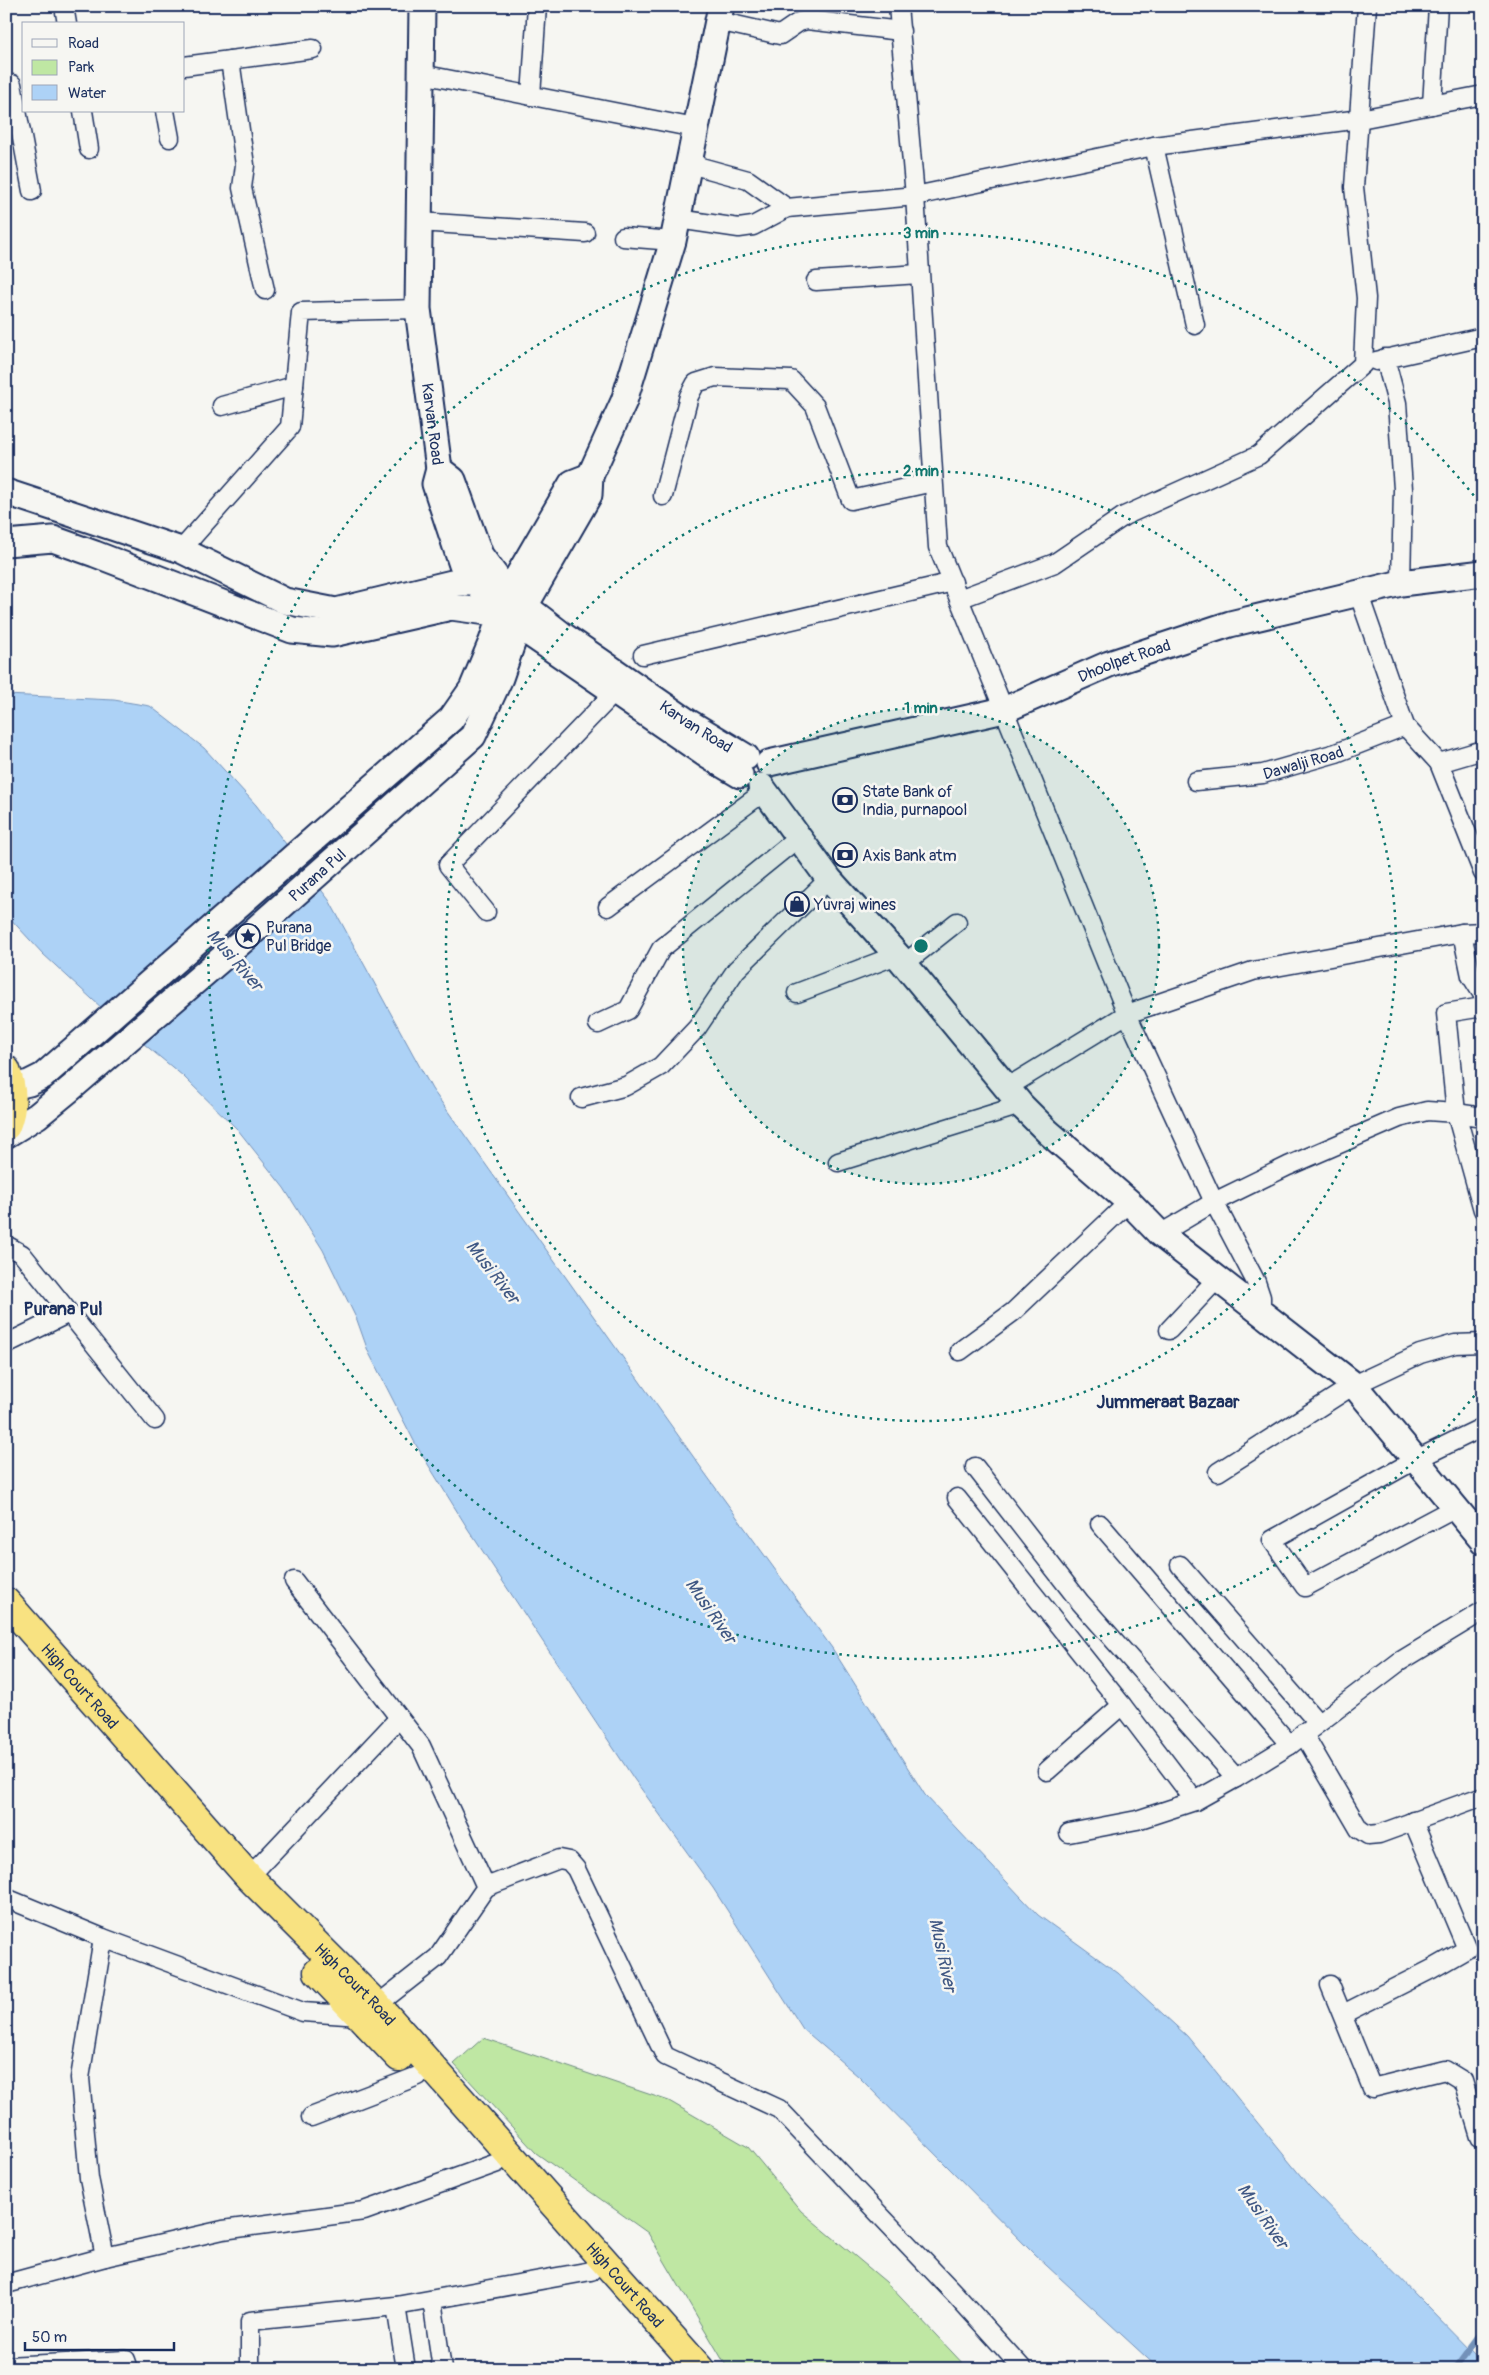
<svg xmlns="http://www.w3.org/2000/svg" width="1489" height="2375" font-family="Pangolin,sans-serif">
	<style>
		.green { fill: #bfe7a3; stroke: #6d8b80 }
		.water { fill: #add2f6; stroke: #7391b9 }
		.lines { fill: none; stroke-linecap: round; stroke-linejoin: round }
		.stream { stroke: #7391b9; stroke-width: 6 }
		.street-casing { stroke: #1b2f5e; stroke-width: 21 }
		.secondary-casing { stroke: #1b2f5e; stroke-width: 29 }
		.highway-casing { stroke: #1b2f5e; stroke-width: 31 }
		.street { stroke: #f6f6f2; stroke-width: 18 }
		.secondary { stroke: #f6f6f2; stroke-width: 25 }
		.highway { stroke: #f8e281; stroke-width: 28 }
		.ring { fill: none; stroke: #0f766e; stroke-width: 2.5; stroke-dasharray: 2.5 5 }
		.labels { text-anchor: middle; stroke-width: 5; stroke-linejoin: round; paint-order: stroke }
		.street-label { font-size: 16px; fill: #1b2f5e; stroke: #f6f6f2 }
		.poi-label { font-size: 16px; fill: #1b2f5e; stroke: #f6f6f2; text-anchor: start }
		.water-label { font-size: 18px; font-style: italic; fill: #405884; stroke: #f6f6f2 }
		.neighbourhood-label { font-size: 18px; font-weight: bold; fill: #1b2f5e; stroke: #f6f6f2 }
		.centre { fill: #0f766e; stroke: #f6f6f2; stroke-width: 2.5 }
		.ring-label { font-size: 15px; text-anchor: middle; font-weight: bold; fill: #0f766e; stroke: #f6f6f2; stroke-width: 5; stroke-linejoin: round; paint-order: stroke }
	</style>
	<rect width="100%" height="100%" fill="#f6f6f2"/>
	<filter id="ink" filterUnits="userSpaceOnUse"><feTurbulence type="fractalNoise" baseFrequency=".02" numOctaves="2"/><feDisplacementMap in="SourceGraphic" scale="10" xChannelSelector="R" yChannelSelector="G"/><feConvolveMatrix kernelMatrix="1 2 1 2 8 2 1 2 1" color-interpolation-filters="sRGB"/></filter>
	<g filter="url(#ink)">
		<!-- green -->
		<path class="green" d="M 483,2038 L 669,2101 L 748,2147 L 801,2211 L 886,2282 L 968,2369 L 728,2369 L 648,2233 L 536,2153 L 454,2064 Z"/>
		<!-- water -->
		<path class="water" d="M 6,695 L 114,700 L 150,706 L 204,748 L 256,805 L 329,900 L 432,1089 L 707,1476 L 832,1648 L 925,1795 L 1038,1915 L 1118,1973 L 1187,2036 L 1309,2186 L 1483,2363 L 1483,2369 L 1159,2369 L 1034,2254 L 858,2076 L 803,2029 L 713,1888 L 634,1779 L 468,1529 L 416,1445 L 368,1351 L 357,1320 L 323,1250 L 284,1188 L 238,1130 L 183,1076 L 116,1021 L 43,954 L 6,914 Z"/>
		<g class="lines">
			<!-- stream -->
			<path class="stream" d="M 1455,2369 L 1483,2331"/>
			<defs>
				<g id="street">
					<path d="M 64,6 L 67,24"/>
					<path d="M 898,6 L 915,196 L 938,547 L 1127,1014 L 1214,1202 L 1256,1282 L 1261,1297 L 1261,1314"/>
					<path d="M 718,21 L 780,35 L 799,22 L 807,20 L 901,31"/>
					<path d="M 230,60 L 245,165 L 242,188 L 265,290"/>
					<path d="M 184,66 L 313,49"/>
					<path d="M 421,74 L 695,128"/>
					<path d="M 12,84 L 32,191"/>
					<path d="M 531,96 L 537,6"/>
					<path d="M 1432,105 L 1438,6"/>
					<path d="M 83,111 L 89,149"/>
					<path d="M 165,111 L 170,138"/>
					<path d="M 1154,146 L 1195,325"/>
					<path d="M 690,164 L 748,180 L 787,208 L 915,196 L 1154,146 L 1360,119 L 1483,95"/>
					<path d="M 678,219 L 739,228 L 753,226 L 787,208"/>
					<path d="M 419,222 L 585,233"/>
					<path d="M 623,237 L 673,241"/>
					<path d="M 816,281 L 919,274"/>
					<path d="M 1385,358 L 1397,403 L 1403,489 L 1401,583"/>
					<path d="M 1376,361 L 1483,337"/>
					<path d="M 222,406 L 294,386"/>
					<path d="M 663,496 L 689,396 L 696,383 L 715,377 L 791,380 L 815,406 L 851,500 L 933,482"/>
					<path d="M 181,550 L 290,427 L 301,312 L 418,309"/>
					<path d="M 1358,592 L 1405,726 L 1439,763"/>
					<path d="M 959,599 L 1055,563 L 1124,516 L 1259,455 L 1363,364 L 1366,298 L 1354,187 L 1367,6"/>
					<path d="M 643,655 L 953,582"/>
					<path d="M 1483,750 L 1439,763 L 1483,873"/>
					<path id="s1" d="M 1196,781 L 1263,774 L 1336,753 L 1405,726"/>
					<path d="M 608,907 L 765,791"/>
					<path d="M 486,912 L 448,865 L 614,693"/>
					<path d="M 1462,933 L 1471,976 L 1483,995"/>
					<path d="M 904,964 L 957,922"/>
					<path d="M 797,993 L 897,955"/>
					<path d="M 598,1024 L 628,1010 L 661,949 L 799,837"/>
					<path d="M 1006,1088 L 1127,1014 L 1253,971 L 1462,933 L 1483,932"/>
					<path d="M 581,1098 L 626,1086 L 661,1066 L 697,1028 L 736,970 L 829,879"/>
					<path d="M 1483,1117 L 1456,1113 L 1483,1210"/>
					<path d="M 838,1162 L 1021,1105"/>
					<path d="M 1160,1234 L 1214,1202 L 1288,1166 L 1399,1118 L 1427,1111 L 1456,1113 L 1446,1013 L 1483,1007"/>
					<path d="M 6,1245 L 22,1254 L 155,1420"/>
					<path d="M 1169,1330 L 1217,1279"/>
					<path d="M 6,1344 L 69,1313"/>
					<path d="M 960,1351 L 1013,1312 L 1129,1202"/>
					<path d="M 975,1467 L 1080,1602 L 1236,1778 L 1290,1745 L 1399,1662 L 1483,1611"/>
					<path d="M 1218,1472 L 1354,1385 L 1420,1354 L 1455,1344 L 1483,1343"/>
					<path d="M 957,1498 L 1122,1705 L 1195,1801 L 1236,1778"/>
					<path d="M 1454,1508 L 1305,1587 L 1272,1540 L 1415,1460 L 1483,1427"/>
					<path d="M 1100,1524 L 1290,1745"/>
					<path d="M 1180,1565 L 1318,1723"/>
					<path d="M 1303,1733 L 1359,1829 L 1368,1835 L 1379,1834 L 1483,1796"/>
					<path d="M 1047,1771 L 1122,1705"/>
					<path d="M 1069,1833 L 1137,1820 L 1195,1801"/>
					<path d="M 249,1877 L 399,1718"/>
					<path d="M 486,1887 L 559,1859 L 569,1861 L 576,1869 L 665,2056 L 779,2109 L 956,2295 L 1023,2369"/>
					<path d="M 6,1898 L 103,1938 L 303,2012 L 360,2016 L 377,2005 L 438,1957 L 486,1887 L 421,1746 L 294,1581"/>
					<path d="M 103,1938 L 80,2078 L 89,2178 L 105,2257"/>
					<path d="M 1330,1985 L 1372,2088 L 1445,2070 L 1463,2081 L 1480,2137 L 1483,2136"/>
					<path d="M 1343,2014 L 1432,1969 L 1467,1949 L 1413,1821"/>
					<path d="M 311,2117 L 418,2076"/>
					<path d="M 6,2284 L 105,2257 L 223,2230 L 364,2211 L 497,2163"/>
					<path d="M 432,2300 L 442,2369"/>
					<path d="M 396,2306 L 406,2369"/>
					<path d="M 6,2366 L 126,2360 L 129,2369"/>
					<path d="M 250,2369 L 250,2321 L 396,2306 L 591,2271"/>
				</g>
				<g id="secondary">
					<path id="s2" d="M 422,6 L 418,309 L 439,469 L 453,480 L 480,555 L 508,593 L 561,634 L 688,722 L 746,757"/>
					<path d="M 439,469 L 435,484 L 462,565 L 501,614 L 708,756 L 740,775"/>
					<path d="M 6,492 L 181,550 L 285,601 L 336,611 L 452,583 L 476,583 L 508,593"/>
					<path d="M 6,543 L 53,539 L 95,554 L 292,630 L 332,634 L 451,607 L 501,614"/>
					<path id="s3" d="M 769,763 L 1004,710 L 1109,664 L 1230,624 L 1401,583 L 1483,573"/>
					<path d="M 761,786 L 829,879 L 897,955 L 1021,1105 L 1048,1132 L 1129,1202 L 1160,1234 L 1354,1385 L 1483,1541"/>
					<path d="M 12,1087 L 29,1083 L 43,1076 L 451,719 L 472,689 L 492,641 L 508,593 L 572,483 L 590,476"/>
					<path id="s4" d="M 6,1135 L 37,1116 L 70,1089 L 248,936 L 473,736 L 500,678 L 525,606 L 589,495 L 590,476 L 624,401 L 673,241 L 721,6"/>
				</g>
				<g id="highway">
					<path d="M 6,1070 C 13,1090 14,1106 6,1126"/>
					<path id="s5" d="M 6,1602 L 249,1877 L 377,2005 L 700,2369"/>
					<path d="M 318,1972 L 399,2057"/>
				</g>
			</defs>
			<!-- street casing -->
			<use href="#street" class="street-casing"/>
			<!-- secondary casing -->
			<use href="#secondary" class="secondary-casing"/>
			<!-- highway casing -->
			<use href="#highway" class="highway-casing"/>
			<!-- street -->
			<use href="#street" class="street"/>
			<!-- secondary -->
			<use href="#secondary" class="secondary"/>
			<!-- highway -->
			<use href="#highway" class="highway"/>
		</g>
	</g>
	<!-- distance rings -->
	<circle cx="921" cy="946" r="238" fill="#0f766e" fill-opacity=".12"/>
	<g class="ring">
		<circle cx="921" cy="946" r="238"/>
		<circle cx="921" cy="946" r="475"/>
		<path d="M1479 1390A713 713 0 1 1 1479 502"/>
	</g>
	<!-- icons -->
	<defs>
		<symbol id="bank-ring" viewBox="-11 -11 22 22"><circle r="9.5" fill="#f6f6f2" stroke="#1b2f5e" stroke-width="1.5"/><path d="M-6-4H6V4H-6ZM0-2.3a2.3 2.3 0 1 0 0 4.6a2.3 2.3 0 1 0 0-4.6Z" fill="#1b2f5e"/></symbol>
		<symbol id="shop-ring" viewBox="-11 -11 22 22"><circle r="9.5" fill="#f6f6f2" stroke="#1b2f5e" stroke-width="1.5"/><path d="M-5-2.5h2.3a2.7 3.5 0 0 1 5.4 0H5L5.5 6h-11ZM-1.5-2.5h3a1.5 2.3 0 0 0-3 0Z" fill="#1b2f5e"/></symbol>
		<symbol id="sight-ring" viewBox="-11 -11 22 22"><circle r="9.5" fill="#f6f6f2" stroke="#1b2f5e" stroke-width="1.5"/><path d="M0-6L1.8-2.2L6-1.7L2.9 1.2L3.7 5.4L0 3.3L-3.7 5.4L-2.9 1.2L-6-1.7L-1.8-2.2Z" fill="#1b2f5e"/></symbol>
	</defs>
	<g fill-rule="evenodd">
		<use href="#bank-ring" x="831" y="786" width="28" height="28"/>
		<use href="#bank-ring" x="831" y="841" width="28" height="28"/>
		<use href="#shop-ring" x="783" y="890" width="28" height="28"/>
		<use href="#sight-ring" x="234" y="922" width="28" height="28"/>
	</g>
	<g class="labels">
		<!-- street labels -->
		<g class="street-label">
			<text dy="6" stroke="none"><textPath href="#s2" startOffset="419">Karvan Road</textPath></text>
			<text dy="6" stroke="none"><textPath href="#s3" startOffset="371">Dhoolpet Road</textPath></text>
			<text dy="6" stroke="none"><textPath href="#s2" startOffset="840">Karvan Road</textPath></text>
			<text dy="6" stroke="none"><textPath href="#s1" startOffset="109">Dawalji Road</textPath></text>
			<text dy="6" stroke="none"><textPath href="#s4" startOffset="406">Purana Pul</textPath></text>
			<text dy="6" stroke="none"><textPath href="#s5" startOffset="112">High Court Road</textPath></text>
			<text dy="6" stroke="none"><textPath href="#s5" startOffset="518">High Court Road</textPath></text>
			<text dy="6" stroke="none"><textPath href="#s5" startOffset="922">High Court Road</textPath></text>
		</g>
		<!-- poi labels -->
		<g class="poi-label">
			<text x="862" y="797">State Bank of<tspan x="862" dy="18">India, purnapool</tspan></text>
			<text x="862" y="861">Axis Bank atm</text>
			<text x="814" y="910">Yuvraj wines</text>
			<text x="266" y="933">Purana<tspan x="266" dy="18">Pul Bridge</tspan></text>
		</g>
		<!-- water labels -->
		<g class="water-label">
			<text transform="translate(235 960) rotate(49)" y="6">Musi River</text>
			<text transform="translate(493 1272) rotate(52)" y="6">Musi River</text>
			<text transform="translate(711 1611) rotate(55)" y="6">Musi River</text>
			<text transform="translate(943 1955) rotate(78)" y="6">Musi River</text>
			<text transform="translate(1263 2216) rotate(55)" y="6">Musi River</text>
		</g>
		<!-- neighbourhood labels -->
		<g class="neighbourhood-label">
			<text x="63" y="1315">Purana Pul</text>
			<text x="1168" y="1408">Jummeraat Bazaar</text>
		</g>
	</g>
	<circle cx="921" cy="946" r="8" class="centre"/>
	<g class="ring-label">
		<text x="921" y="238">3 min</text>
		<text x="921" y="476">2 min</text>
		<text x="921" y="713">1 min</text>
	</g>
	<!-- margin -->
	<rect width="1489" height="2375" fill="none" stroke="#f6f6f2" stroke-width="25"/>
	<rect x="12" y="12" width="1464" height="2350" fill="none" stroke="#1b2f5e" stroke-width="2" filter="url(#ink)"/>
	<!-- legend -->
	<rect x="22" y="22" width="162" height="90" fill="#f6f6f2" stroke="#9ea6b7"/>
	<rect x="32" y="39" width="25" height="8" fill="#f6f6f2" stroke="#9ea6b7"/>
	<text x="68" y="48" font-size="15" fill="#1b2f5e">Road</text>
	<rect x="32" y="60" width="25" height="15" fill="#bfe7a3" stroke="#9ea6b7"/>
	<text x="68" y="72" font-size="15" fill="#1b2f5e">Park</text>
	<rect x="32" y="85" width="25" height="15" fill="#add2f6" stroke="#9ea6b7"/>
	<text x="68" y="98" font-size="15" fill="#1b2f5e">Water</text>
	<!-- scale -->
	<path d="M25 2342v8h149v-8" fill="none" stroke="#1b2f5e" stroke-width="2.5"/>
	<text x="32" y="2342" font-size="15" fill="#1b2f5e" stroke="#f6f6f2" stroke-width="4" paint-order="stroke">50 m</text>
</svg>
